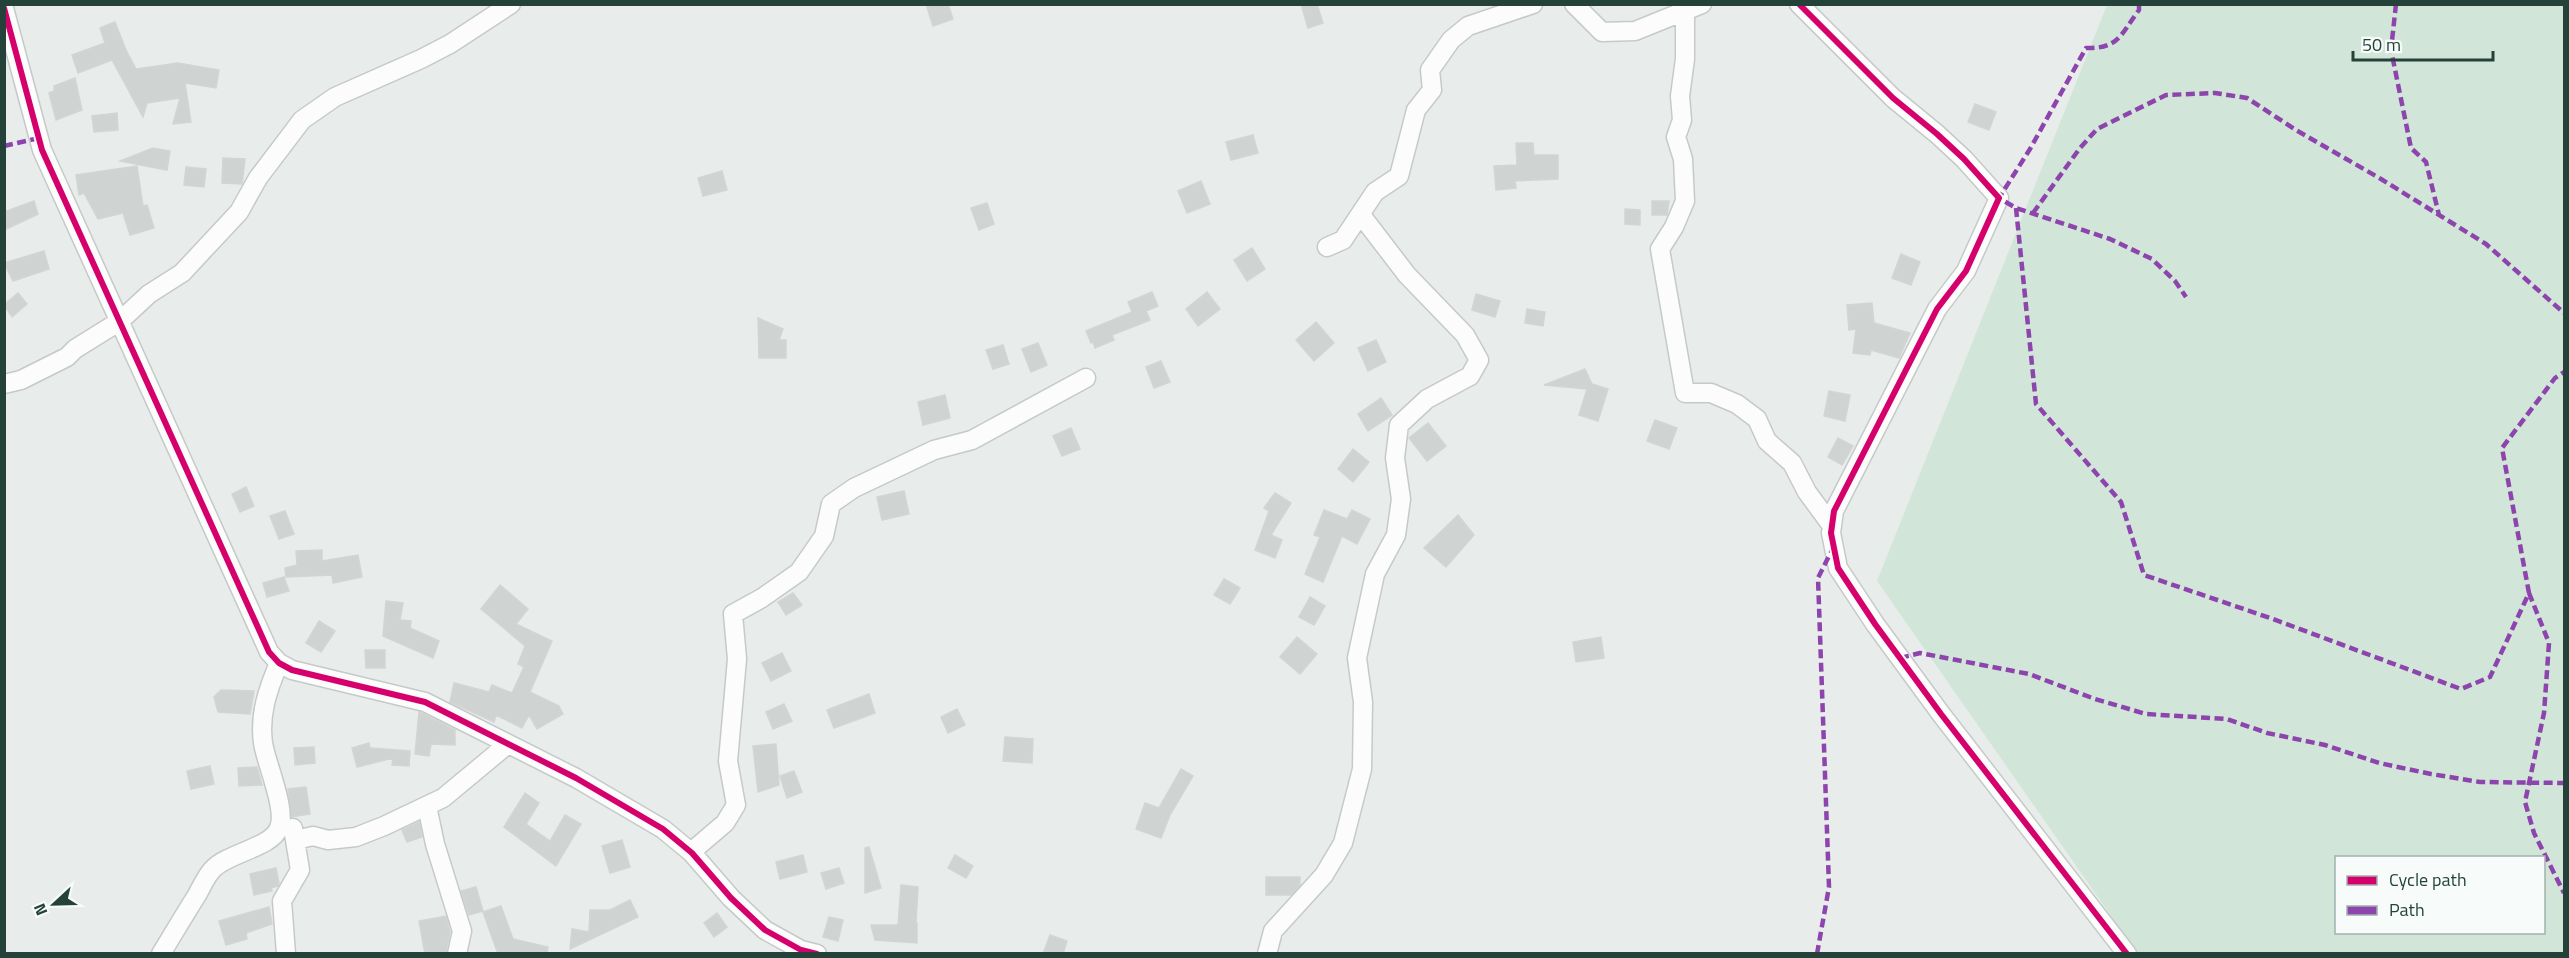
<svg xmlns="http://www.w3.org/2000/svg" width="2569" height="958" font-family="'Titillium Web',sans-serif">
	<style>
		.green { fill: #d1e6d8; fill-rule: evenodd }
		.building { fill: #cfd4d2; stroke: #d1d6d4; stroke-width: 1.5 }
		.lines { fill: none; stroke-linecap: round; stroke-linejoin: round }
		.minor-casing { stroke: #c5cac8; stroke-width: 21 }
		.minor { stroke: #fcfcfc; stroke-width: 18 }
		.quiet { stroke: #8e44ad; stroke-width: 4.5; stroke-dasharray: 9 4.5; stroke-linecap: butt }
		.cycleway-casing { stroke: #f7fbf9; stroke-width: 10 }
		.cycleway { stroke: #d6006c; stroke-width: 6 }
	</style>
	<rect width="100%" height="100%" fill="#e8edeb"/>
	<!-- green -->
	<path class="green" d="M 2107,5 L 2564,5 L 2564,953 L 2137,953 L 1877,581 ZM 2336,858 L 2544,858 L 2544,932 L 2336,932 Z"/>
	<!-- building -->
	<path class="building" d="M 926,4 L 948,4 L 953,19 L 933,26 Z
		M 1301,4 L 1317,4 L 1323,23 L 1308,28 Z
		M 115,22 L 126,50 L 136,69 L 178,63 L 219,70 L 216,88 L 185,83 L 191,122 L 173,124 L 180,98 L 147,103 L 143,117 L 112,60 L 78,73 L 72,55 L 105,43 L 100,28 Z
		M 75,78 L 82,110 L 56,120 L 49,93 L 54,91 L 54,86 Z
		M 1975,104 L 1996,112 L 1989,130 L 1968,122 Z
		M 117,113 L 118,130 L 94,132 L 92,116 Z
		M 1253,135 L 1258,153 L 1231,160 L 1226,142 Z
		M 1516,143 L 1533,143 L 1534,155 L 1558,155 L 1558,179 L 1515,181 L 1516,188 L 1496,190 L 1494,166 L 1517,165 Z
		M 153,148 L 170,151 L 167,170 L 120,161 Z
		M 223,158 L 245,159 L 242,184 L 222,183 Z
		M 137,166 L 143,206 L 147,205 L 154,228 L 130,235 L 123,213 L 98,219 L 84,193 L 79,195 L 76,175 Z
		M 186,167 L 206,169 L 204,187 L 184,185 Z
		M 722,171 L 727,190 L 703,196 L 698,178 Z
		M 1201,181 L 1210,204 L 1187,213 L 1178,191 Z
		M 34,201 L 38,214 L 4,230 L 4,212 Z
		M 1652,201 L 1669,201 L 1667,215 L 1652,215 Z
		M 987,203 L 994,224 L 979,230 L 971,208 Z
		M 1625,209 L 1640,210 L 1640,225 L 1625,224 Z
		M 1252,248 L 1265,269 L 1247,281 L 1234,260 Z
		M 44,251 L 49,269 L 13,281 L 4,263 Z
		M 1901,254 L 1920,262 L 1911,285 L 1892,278 Z
		M 1152,292 L 1158,306 L 1146,311 L 1150,320 L 1112,335 L 1114,340 L 1095,348 L 1093,342 L 1091,343 L 1086,331 L 1132,312 L 1128,302 Z
		M 1207,292 L 1220,309 L 1198,326 L 1186,309 Z
		M 18,293 L 27,304 L 12,317 L 4,305 Z
		M 1476,294 L 1500,301 L 1495,317 L 1472,310 Z
		M 1872,303 L 1874,323 L 1910,333 L 1899,358 L 1871,350 L 1870,355 L 1853,353 L 1856,329 L 1849,330 L 1847,305 Z
		M 1527,309 L 1545,312 L 1543,326 L 1525,323 Z
		M 758,318 L 783,329 L 779,340 L 786,340 L 786,358 L 759,358 Z
		M 1316,322 L 1334,343 L 1314,361 L 1296,340 Z
		M 1376,340 L 1386,362 L 1368,371 L 1358,348 Z
		M 1038,343 L 1047,365 L 1031,372 L 1022,349 Z
		M 1003,345 L 1009,364 L 993,369 L 986,350 Z
		M 1161,361 L 1170,382 L 1154,388 L 1146,367 Z
		M 1585,369 L 1592,384 L 1608,389 L 1598,421 L 1579,415 L 1587,389 L 1544,385 Z
		M 1829,391 L 1850,395 L 1845,421 L 1824,416 Z
		M 945,395 L 950,418 L 923,425 L 918,402 Z
		M 1381,398 L 1392,415 L 1368,431 L 1358,414 Z
		M 1655,420 L 1677,428 L 1669,449 L 1647,441 Z
		M 1428,423 L 1446,446 L 1427,461 L 1409,438 Z
		M 1071,428 L 1080,449 L 1062,456 L 1053,436 Z
		M 1838,438 L 1853,446 L 1842,465 L 1828,457 Z
		M 1353,449 L 1369,462 L 1353,482 L 1338,469 Z
		M 246,487 L 254,506 L 240,512 L 232,494 Z
		M 904,491 L 909,514 L 882,520 L 877,497 Z
		M 1275,493 L 1291,503 L 1271,535 L 1282,540 L 1275,558 L 1255,550 L 1269,511 L 1264,508 Z
		M 1324,510 L 1347,519 L 1352,510 L 1370,519 L 1357,544 L 1342,536 L 1323,582 L 1305,574 L 1320,537 L 1314,535 Z
		M 285,511 L 294,534 L 279,539 L 270,516 Z
		M 1458,515 L 1474,535 L 1446,567 L 1424,548 Z
		M 322,550 L 322,561 L 358,555 L 362,577 L 333,583 L 332,575 L 286,577 L 285,568 L 297,565 L 296,551 Z
		M 284,577 L 289,591 L 267,597 L 263,583 Z
		M 1224,579 L 1240,588 L 1230,604 L 1214,595 Z
		M 500,585 L 528,609 L 516,624 L 552,641 L 530,692 L 559,706 L 563,714 L 537,729 L 529,715 L 522,728 L 496,715 L 494,722 L 450,702 L 454,683 L 489,692 L 492,685 L 512,693 L 524,667 L 518,664 L 525,646 L 481,609 Z
		M 793,593 L 802,605 L 786,615 L 778,602 Z
		M 1310,597 L 1325,606 L 1314,625 L 1299,617 Z
		M 386,601 L 403,603 L 400,620 L 411,621 L 410,628 L 439,641 L 433,658 L 383,636 Z
		M 319,621 L 335,631 L 321,652 L 306,643 Z
		M 1297,637 L 1317,654 L 1300,674 L 1280,657 Z
		M 1601,637 L 1604,658 L 1576,662 L 1573,642 Z
		M 365,650 L 385,650 L 385,668 L 366,668 Z
		M 782,653 L 791,671 L 771,681 L 762,663 Z
		M 221,690 L 254,691 L 250,714 L 218,712 L 214,697 Z
		M 869,694 L 875,713 L 834,728 L 827,710 Z
		M 784,704 L 792,721 L 773,729 L 766,712 Z
		M 957,709 L 965,725 L 948,733 L 941,717 Z
		M 419,712 L 455,730 L 455,745 L 431,744 L 429,756 L 415,754 Z
		M 1005,737 L 1033,739 L 1032,763 L 1003,761 Z
		M 369,743 L 370,748 L 410,751 L 409,766 L 392,765 L 393,758 L 357,767 L 352,748 Z
		M 776,744 L 779,785 L 758,792 L 753,746 Z
		M 314,747 L 315,763 L 295,765 L 294,748 Z
		M 210,766 L 214,784 L 191,789 L 187,771 Z
		M 257,767 L 262,785 L 239,786 L 238,768 Z
		M 1181,769 L 1193,776 L 1170,815 L 1161,838 L 1136,829 L 1145,803 L 1159,808 Z
		M 794,771 L 802,792 L 787,798 L 780,776 Z
		M 306,787 L 310,814 L 292,817 L 288,789 Z
		M 525,793 L 539,803 L 526,824 L 550,841 L 565,815 L 581,824 L 556,866 L 504,827 Z
		M 419,822 L 422,837 L 407,842 L 402,830 Z
		M 622,840 L 630,867 L 610,873 L 602,846 Z
		M 869,847 L 881,888 L 865,893 L 865,848 Z
		M 803,855 L 807,872 L 780,879 L 776,862 Z
		M 955,855 L 973,866 L 966,878 L 948,868 Z
		M 276,868 L 279,883 L 278,886 L 271,888 L 272,891 L 254,895 L 250,874 Z
		M 839,868 L 844,883 L 826,889 L 821,873 Z
		M 1266,877 L 1300,877 L 1300,885 L 1291,895 L 1266,895 Z
		M 901,885 L 918,887 L 916,923 L 917,923 L 917,943 L 875,940 L 871,925 L 898,925 Z
		M 476,887 L 483,911 L 469,915 L 461,891 Z
		M 630,900 L 638,917 L 570,949 L 572,929 L 589,932 L 590,910 L 610,910 Z
		M 501,906 L 513,939 L 548,947 L 547,954 L 498,954 L 483,912 Z
		M 269,907 L 272,924 L 246,933 L 247,939 L 226,945 L 219,921 Z
		M 717,913 L 727,927 L 714,937 L 704,923 Z
		M 446,916 L 450,932 L 446,952 L 425,954 L 419,921 Z
		M 829,917 L 843,920 L 838,941 L 823,937 Z
		M 1050,935 L 1067,941 L 1063,954 L 1043,954 Z"/>
	<g class="lines">
		<defs>
			<path id="minor" d="M 1574,4 L 1602,32 L 1635,31 L 1702,4
				M 1799,4 L 1893,98 L 1937,134 L 1964,159 L 1999,198 L 1966,271 L 1937,309 L 1834,511 L 1831,533 L 1838,568 L 1875,624 L 1941,714 L 2127,954
				M 4,8 L 42,150 L 269,652 L 279,663 L 292,670 L 425,702 L 576,778 L 663,829 L 692,853 L 731,898 L 765,930 L 801,950 L 817,954
				M 1685,11 L 1685,59 L 1680,96 L 1682,120 L 1676,137 L 1683,159 L 1685,201 L 1674,227 L 1660,249 L 1685,393 L 1711,393 L 1737,404 L 1757,419 L 1767,441 L 1792,463 L 1807,492 L 1832,526
				M 1327,247 L 1343,240 L 1375,192 L 1399,176 L 1416,110 L 1432,90 L 1430,70 L 1451,40 L 1468,26 L 1533,4
				M 4,384 L 21,380 L 67,357 L 75,349 L 120,321 L 149,294 L 182,273 L 239,212 L 258,178 L 302,120 L 335,97 L 421,59 L 450,44 L 511,4
				M 427,806 L 435,844 L 462,931 L 457,954
				M 296,840 L 313,836 L 328,840 L 356,837 L 384,826 L 443,798 L 508,744
				M 691,852 L 725,823 L 736,805 L 728,761 L 737,659 L 733,614 L 762,598 L 799,572 L 824,536 L 831,504 L 854,488 L 934,450 L 972,440 L 1086,378
				M 161,954 C 173,934 185,914 197,895 C 202,886 207,874 214,868 C 229,853 272,847 279,828 C 287,810 266,763 263,743 C 259,714 268,689 279,663
				M 286,954 L 282,901 L 300,870 L 293,828
				M 1267,954 L 1273,931 L 1324,875 L 1343,843 L 1362,769 L 1363,702 L 1357,658 L 1375,574 L 1396,535 L 1401,499 L 1395,458 L 1399,425 L 1427,399 L 1470,376 L 1479,360 L 1465,335 L 1407,275 L 1361,215"/>
		</defs>
		<!-- minor casing -->
		<use href="#minor" class="minor-casing"/>
		<!-- minor -->
		<use href="#minor" class="minor"/>
		<!-- quiet -->
		<path class="quiet" d="M 2139,4 L 2139,10 C 2121,34 2119,49 2086,48 L 2030,149 L 1999,198 L 2016,208 L 2110,239 L 2152,259 L 2175,281 L 2186,297
			M 2396,4 L 2391,50 L 2411,148 L 2426,162 L 2439,215
			M 4,146 L 39,138
			M 2016,208 L 2036,404 L 2121,502 L 2144,575 L 2273,619 L 2461,689 L 2490,677 L 2529,593 L 2502,448 L 2555,378 L 2564,372
			M 2033,213 L 2080,148 L 2097,129 L 2166,95 L 2215,93 L 2247,98 L 2296,130 L 2381,179 L 2486,244 L 2564,313
			M 2529,593 L 2549,643 L 2544,713 L 2525,802 L 2534,833 L 2564,893
			M 1900,658 L 1920,653 L 2029,674 L 2095,699 L 2146,714 L 2227,719 L 2267,733 L 2325,745 L 2379,763 L 2431,774 L 2480,782 L 2564,783
			M 1817,954 L 1829,887 L 1818,578 L 1834,546"/>
		<defs>
			<path id="cycleway" d="M 1799,4 L 1893,98 L 1937,134 L 1964,159 L 1999,198 L 1966,271 L 1937,309 L 1834,511 L 1831,533 L 1838,568 L 1875,624 L 1941,714 L 2127,954
				M 4,8 L 42,150 L 269,652 L 279,663 L 292,670 L 425,702 L 576,778 L 663,829 L 692,853 L 731,898 L 765,930 L 801,950 L 817,954"/>
		</defs>
		<!-- cycleway casing -->
		<use href="#cycleway" class="cycleway-casing"/>
		<!-- cycleway -->
		<use href="#cycleway" class="cycleway"/>
	</g>
	<!-- border -->
	<rect width="2569" height="958" fill="none" stroke="#24423a" stroke-width="12"/>
	<!-- legend -->
	<rect x="2335" y="856" width="210" height="78" fill="#f7fbf9" stroke="#a3b1ad" stroke-width="1.5"/>
	<rect x="2347" y="876" width="30" height="9" fill="#d6006c" stroke="#a3b1ad" stroke-width="1.5"/>
	<text x="2389" y="886" font-size="18" fill="#24423a">Cycle path</text>
	<rect x="2347" y="906" width="30" height="9" fill="#8e44ad" stroke="#a3b1ad" stroke-width="1.5"/>
	<text x="2389" y="916" font-size="18" fill="#24423a">Path</text>
	<!-- north arrow -->
	<g transform="translate(54 904) rotate(248)" stroke="#f7fbf9" stroke-width="4.5" paint-order="stroke">
	<path d="M0-4.5L10 22L0 15L-10 22Z" fill="#24423a"/>
	<text y="-9" font-size="16" font-weight="bold" text-anchor="middle" fill="#24423a">N</text>
	</g>
	<!-- scale -->
	<path d="M2353 51v9h140v-9" fill="none" stroke="#24423a" stroke-width="3"/>
	<text x="2362" y="51" font-size="18" fill="#24423a" stroke="#f7fbf9" stroke-width="4.5" paint-order="stroke">50 m</text>
</svg>
